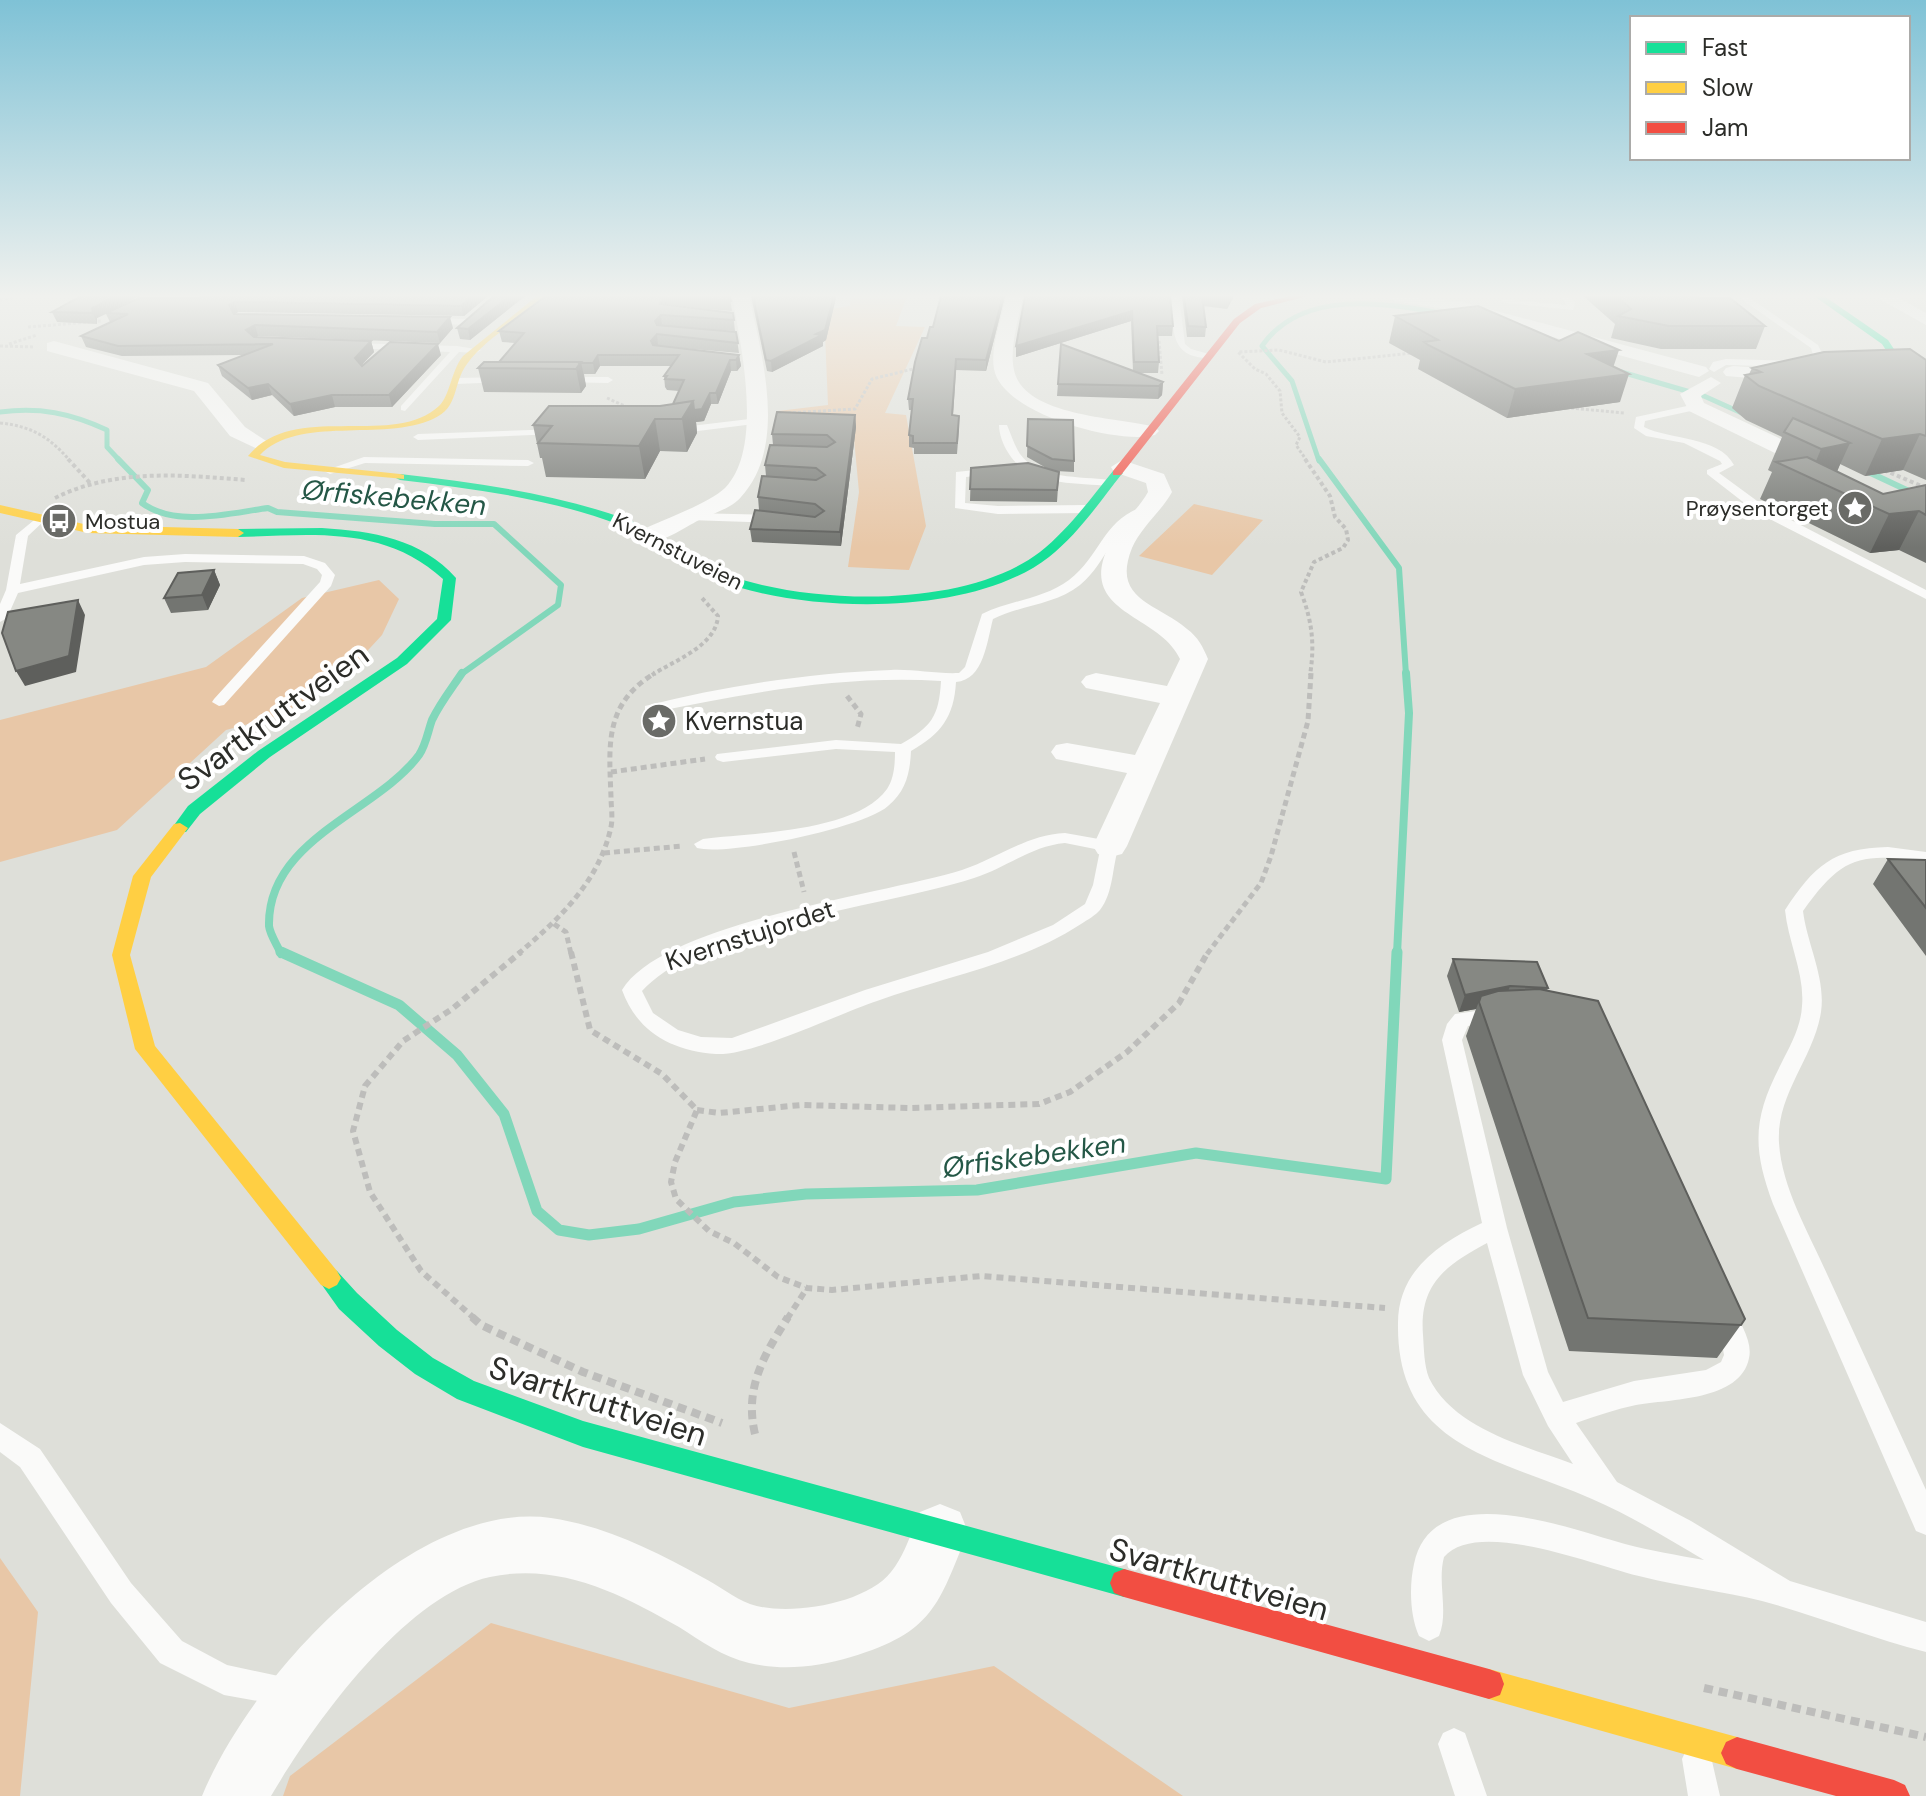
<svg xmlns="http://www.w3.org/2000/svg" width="1926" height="1796" font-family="'DM Sans',sans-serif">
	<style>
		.green { fill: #e8c7a7 }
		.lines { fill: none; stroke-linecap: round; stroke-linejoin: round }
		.stream-far3 { stroke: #81d7ba; stroke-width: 5 }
		.stream-far2 { stroke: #81d7ba; stroke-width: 6 }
		.stream-far1 { stroke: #81d7ba; stroke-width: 8 }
		.stream { stroke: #81d7ba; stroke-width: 11 }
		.path-far4 { stroke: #bdbdbb; stroke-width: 3; stroke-dasharray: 3 2; stroke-linecap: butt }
		.path-far3 { stroke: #bdbdbb; stroke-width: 4; stroke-dasharray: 4 3; stroke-linecap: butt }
		.path-far2 { stroke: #bdbdbb; stroke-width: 5; stroke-dasharray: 6 4; stroke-linecap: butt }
		.path-far1 { stroke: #bdbdbb; stroke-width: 6; stroke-dasharray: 7 5; stroke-linecap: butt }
		.path { stroke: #bdbdbb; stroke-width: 8; stroke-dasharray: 9 6; stroke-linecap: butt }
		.lane { fill: #fafaf9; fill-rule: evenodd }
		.street { fill: #fafaf9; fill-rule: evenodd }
		.fast { fill: #16e098; fill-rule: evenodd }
		.slow { fill: #ffcf43; fill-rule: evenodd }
		.jam { fill: #f24e42; fill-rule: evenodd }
		.wall { fill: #737571 }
		.shaded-wall { fill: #5e5f5c }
		.building { fill: #868883; stroke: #5e5f5c; stroke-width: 2 }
		.labels { text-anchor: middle; stroke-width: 8; stroke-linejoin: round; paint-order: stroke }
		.far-poi-label { font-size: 22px; fill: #2c2d29; stroke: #fff; text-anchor: end }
		.far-street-label { font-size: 22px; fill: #2c2d29; stroke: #fff }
		.poi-label { font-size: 26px; fill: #2c2d29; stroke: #fff; text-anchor: start }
		.street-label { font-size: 26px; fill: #2c2d29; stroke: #fff }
		.water-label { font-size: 28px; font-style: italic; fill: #245746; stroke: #fff }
		.near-street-label { font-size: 32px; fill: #2c2d29; stroke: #fff }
	</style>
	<rect width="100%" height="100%" fill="#dedfd9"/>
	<!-- green -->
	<path class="green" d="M 851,296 L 907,296 L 896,326 L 925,327 L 885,413 L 906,415 L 926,526 L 909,570 L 848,567 L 859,492 L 853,428 L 785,417 L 778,411 L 828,405 L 824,310 L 850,306 Z
		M 1194,504 L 1263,520 L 1212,575 L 1139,556 Z
		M 379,580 L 399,599 L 382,635 L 335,686 L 274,717 L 226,730 L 117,830 L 0,862 L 0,720 L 206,667 L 302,598 Z
		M 0,1558 L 38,1612 L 20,1796 L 0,1796 Z
		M 491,1623 L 789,1708 L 994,1666 L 1183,1796 L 283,1796 L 290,1776 Z"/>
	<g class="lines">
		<!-- stream-far3 -->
		<path class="stream-far3" d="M 1618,371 L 1704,396 L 1744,414
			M 0,412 C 40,407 70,413 107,430 L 107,447 L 120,461
			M 1319,461 L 1292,381 L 1262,346 C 1301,289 1386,302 1445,314"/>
		<!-- stream-far2 -->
		<path class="stream-far2" d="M 118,459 L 148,490 L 142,503 C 176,528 230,513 268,508 L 277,512 L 435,524 L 494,524 L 561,585 L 558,605 L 460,675
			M 1319,459 L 1399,568 L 1406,675
			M 1862,469 L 1926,499"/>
		<!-- stream-far1 -->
		<path class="stream-far1" d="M 281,954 C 278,946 270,935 269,926 C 267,839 377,812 419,755 C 426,745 428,731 432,720 C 440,703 452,688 462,673
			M 1397,954 L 1409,713 L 1406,673"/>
		<!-- stream -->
		<path class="stream" d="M 281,952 L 399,1005 L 457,1055 L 504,1114 L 537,1211 L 559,1230 L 589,1235 L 639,1229 L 734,1202 L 806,1194 L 977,1190 L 1196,1153 L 1386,1179 L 1397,952"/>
		<!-- path-far4 -->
		<path class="path-far4" d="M 0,300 L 24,296
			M 28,327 L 102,321
			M 1159,341 L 1162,375
			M 9,344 L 37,335
			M 0,346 L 35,347
			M 607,398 L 627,407
			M 1571,408 L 1624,413
			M 788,413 L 855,409 L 872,379 L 917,368
			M 0,423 C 31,426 50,437 70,461
			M 1307,461 L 1296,445 L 1300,437 L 1282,413 L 1280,391 L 1266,374 L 1255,369 L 1238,352 L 1279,350 L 1326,362 L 1413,353"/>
		<!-- path-far3 -->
		<path class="path-far3" d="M 68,459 L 91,484
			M 1305,459 L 1330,496 L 1335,517 L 1346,529 L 1348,540 L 1343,548 L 1314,562 L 1301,592 C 1312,621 1315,644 1310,675
			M 1884,470 L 1926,488
			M 55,498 C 115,468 182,475 246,480
			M 652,675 C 675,660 716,646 718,616 L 702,598"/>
		<!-- path-far2 -->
		<path class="path-far2" d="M 847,696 L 861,714 L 857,729
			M 611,772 L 705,759
			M 794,852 L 804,892
			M 604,853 L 683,846
			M 554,924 L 566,932 L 571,954
			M 518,954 C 559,919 599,882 611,827 C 613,818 611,806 611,797 C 609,744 604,704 655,673
			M 1207,954 L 1261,883 L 1271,856 L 1308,721 L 1311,673"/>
		<!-- path-far1 -->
		<path class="path-far1" d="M 571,952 L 590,1030 L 662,1074 L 697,1110 L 675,1162 L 671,1182 L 676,1199 L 709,1231 L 734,1243 L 778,1277 L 807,1288 L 832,1290 L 981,1276 L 1385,1308
			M 697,1110 L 719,1113 L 801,1105 L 910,1108 L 1039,1104 L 1070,1092 L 1127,1052 L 1179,1003 L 1208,952
			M 475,1319 L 421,1271 L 370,1192 L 353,1131 L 365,1086 L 403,1041 L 452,1009 L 521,952
			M 787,1319 L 807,1288"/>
		<!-- path -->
		<path class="path" d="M 472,1317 L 481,1325 L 583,1372 L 722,1423
			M 755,1434 C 744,1388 764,1355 788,1317
			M 1704,1688 L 1926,1737"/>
		<!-- lane -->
		<path class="lane" d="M 1171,296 L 1179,296 L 1185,344 L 1191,349 L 1209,354 L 1209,358 C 1168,358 1174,327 1171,296 Z
			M 1561,296 L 1570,296 L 1575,303 L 1573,310 L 1499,302 L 1503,299 L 1566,305 Z
			M 1737,296 L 1747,296 L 1818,345 L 1832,374 L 1826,374 L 1816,365 L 1811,348 Z
			M 429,318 L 466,319 L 470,322 L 466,325 L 426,323 Z
			M 348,343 L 457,346 L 481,350 L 476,353 L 459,352 L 405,411 L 401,410 L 401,406 L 450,352 L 351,348 Z
			M 1726,359 L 1795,361 L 1800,364 L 1795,367 L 1726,365 L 1714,372 L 1709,369 L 1713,362 Z
			M 508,377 L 510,379 L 505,382 L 456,384 L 451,381 L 456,378 Z
			M 562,377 L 608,377 L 613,380 L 608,383 L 559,382 L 559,378 Z
			M 1696,404 L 1700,405 L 1700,409 L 1645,421 L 1644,427 C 1669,440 1719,436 1734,465 L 1719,473 L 1764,506 L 1926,590 L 1926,599 L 1756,512 L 1707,474 L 1707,470 L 1722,464 L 1720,461 L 1684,443 L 1646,436 L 1634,428 L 1636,417 Z
			M 758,418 L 763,421 L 762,423 L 674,434 L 669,431 L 674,428 Z
			M 999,425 L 1007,425 C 1011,434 1014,445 1020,454 C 1039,480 1080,476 1109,480 L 1115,483 L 1109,486 C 1075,483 1030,486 1009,454 C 1003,445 999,434 999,425 Z
			M 560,429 L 561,431 L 556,434 L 418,440 L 413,437 L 418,434 Z
			M 364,457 L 528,460 L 534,463 L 528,466 L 365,463 L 330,474 L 324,471 Z
			M 995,468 L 1001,471 L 999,473 L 966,477 L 965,503 L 998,506 L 1087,505 L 1093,509 L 1087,513 L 998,514 L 955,508 L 956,472 Z
			M 1148,505 L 1152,506 L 1152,512 C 1110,526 1110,560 1080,585 C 1055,605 1020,605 993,619 C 987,641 984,680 956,682 C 954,717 941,734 911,751 C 910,773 906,791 888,806 C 864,828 728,856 697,848 L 694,844 L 703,839 C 751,833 857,832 887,789 C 894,779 895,764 895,752 L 836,749 L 723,762 L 717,760 L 715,757 L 717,754 L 836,740 L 901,744 C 931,727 939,717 941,681 C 843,675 746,693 650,713 L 645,712 L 645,706 C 725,686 808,673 891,670 C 913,669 936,674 959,673 L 965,667 L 982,614 C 1010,600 1044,599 1069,580 C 1102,555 1102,518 1148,505 Z
			M 693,513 L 778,515 L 784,519 L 778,523 L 689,520 L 689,514 Z
			M 39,516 L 45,520 L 28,536 L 20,584 L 144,557 L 185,554 L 304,556 L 325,563 L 335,575 L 331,586 L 224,705 L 219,706 L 212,702 L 214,699 L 320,582 L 322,575 L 317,569 L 303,564 L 185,562 L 144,565 L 18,593 L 7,618 L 0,622 L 0,604 L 6,590 L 16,535 Z
			M 1065,833 L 1110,841 L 1119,846 C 1112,866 1114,892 1100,910 C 1096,915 1087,920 1081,924 C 1020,964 944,977 877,1001 C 838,1014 752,1056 716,1054 C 672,1051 637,1032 622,990 C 663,922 885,894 962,870 C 998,858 1026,835 1065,833 ZM 1065,843 L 1100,850 L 1093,885 L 1085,904 L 1053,925 L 988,952 L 865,990 L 732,1038 L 701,1037 L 678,1030 L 653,1013 L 642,991 C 703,924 886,907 974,878 C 1006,868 1031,846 1065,843 Z
			M 1888,847 L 1926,852 L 1926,862 C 1860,852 1842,856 1803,911 C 1807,944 1826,978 1821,1012 C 1814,1058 1776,1094 1779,1143 C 1782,1189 1809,1233 1827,1274 C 1860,1346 1893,1418 1926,1490 L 1926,1535 L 1916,1531 L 1773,1204 C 1752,1147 1753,1118 1781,1064 C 1790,1046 1801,1027 1802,1006 C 1805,974 1788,942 1785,910 C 1814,866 1833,848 1888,847 Z
			M 1497,1008 L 1504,1010 L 1507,1015 L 1504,1020 L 1468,1026 L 1462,1040 L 1507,1228 L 1548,1372 L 1563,1402 L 1634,1381 L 1706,1370 L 1721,1362 L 1724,1355 L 1721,1337 L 1711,1314 L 1714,1306 L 1723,1303 L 1732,1306 C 1739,1321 1753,1341 1749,1358 C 1741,1401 1669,1399 1636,1405 C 1616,1409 1596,1416 1576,1423 L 1617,1482 L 1691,1521 L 1790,1581 L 1926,1622 L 1926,1652 C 1870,1638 1818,1616 1762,1601 C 1723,1591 1682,1587 1643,1577 C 1598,1567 1478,1517 1444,1557 C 1437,1583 1449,1612 1439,1636 L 1429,1641 L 1419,1636 C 1410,1616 1409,1586 1414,1564 C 1432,1475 1570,1529 1625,1544 C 1651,1551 1677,1555 1704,1560 C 1667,1538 1631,1516 1592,1499 C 1500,1458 1396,1449 1398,1323 C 1398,1271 1439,1243 1482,1223 L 1442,1040 L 1447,1024 L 1455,1014 ZM 1487,1243 L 1523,1375 L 1548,1426 L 1573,1464 C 1525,1446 1454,1429 1429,1378 C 1424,1365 1424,1349 1423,1335 C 1419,1284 1446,1265 1487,1243 Z
			M 0,1423 L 40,1449 L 131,1583 L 182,1641 L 227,1665 L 302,1681 L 306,1692 L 302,1703 L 291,1707 L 224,1695 L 160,1663 L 111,1603 L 20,1467 L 0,1452 Z
			M 1454,1728 L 1465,1733 L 1487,1796 L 1455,1796 L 1438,1744 L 1443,1733 Z
			M 1698,1743 L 1709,1748 L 1720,1796 L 1688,1796 L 1682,1759 L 1687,1748 Z"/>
		<!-- street -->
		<path class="street" d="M 732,296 L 749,296 C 762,356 788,446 741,497 C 732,508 712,514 699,520 C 682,529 661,545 642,540 L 639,535 L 642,530 C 664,519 708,504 725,488 C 764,448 741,345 732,296 Z
			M 1006,296 L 1023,296 C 1019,319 1009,347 1014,370 C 1024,417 1118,417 1155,427 L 1159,431 L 1155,435 C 1118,445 1002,414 994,369 C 990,346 1002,319 1006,296 Z
			M 1386,296 L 1459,301 L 1706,367 L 1709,371 L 1699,377 L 1458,311 L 1394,301 Z
			M 1874,296 L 1895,296 L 1926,313 L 1926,325 Z
			M 54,341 L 208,383 L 245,427 L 271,444 L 260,450 L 230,436 L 194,391 L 47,351 L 47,343 Z
			M 1733,366 L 1797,370 L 1807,376 L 1797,382 L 1726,376 L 1723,372 L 1726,368 Z
			M 1711,377 L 1721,383 L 1701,396 L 1704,403 L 1830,462 L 1833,467 L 1830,472 L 1814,472 L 1689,411 L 1680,394 Z
			M 1122,460 L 1164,474 L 1172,492 C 1161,512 1141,527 1132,548 C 1111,600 1157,603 1187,629 C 1198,637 1203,647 1208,659 L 1127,846 L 1122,854 L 1110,857 L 1098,854 L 1093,846 L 1127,773 L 1056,759 L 1051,752 L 1056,745 L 1067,743 L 1135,755 L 1160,703 L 1086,688 L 1081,682 L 1086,676 L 1096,673 L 1167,686 L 1180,659 C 1160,614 1077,614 1108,547 C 1117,526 1137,512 1148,492 L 1146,483 L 1114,472 L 1111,467 Z
			M 940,1504 L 960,1512 L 968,1532 C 938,1605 934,1632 851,1657 C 818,1667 782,1671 749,1663 C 723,1657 701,1641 679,1627 C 621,1594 559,1562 490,1577 C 405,1595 313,1725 271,1796 L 202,1796 C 250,1679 411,1499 551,1518 C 605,1526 655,1551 702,1577 C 718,1585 734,1598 750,1604 C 787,1617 866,1604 891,1572 C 905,1555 911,1532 920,1512 Z"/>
		<!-- fast -->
		<path class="fast" d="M 1814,296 L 1824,296 L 1888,340 L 1903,363 L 1926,371 L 1926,377 L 1897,367 L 1882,344 Z
			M 1117,470 L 1123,473 L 1121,475 C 1099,503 1077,535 1049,557 C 971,618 802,614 714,579 C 680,565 654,538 620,525 C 549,498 474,489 400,480 L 394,477 L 400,474 C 477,483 553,493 626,519 C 663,532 691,562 727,575 C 813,605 965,609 1040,552 C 1068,530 1091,498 1113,471 Z
			M 322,528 C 372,531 422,539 456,578 L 451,620 L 407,664 L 270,757 L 200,814 L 186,832 L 174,832 L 172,828 L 188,806 L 258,751 L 397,658 L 437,619 L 443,579 C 384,525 312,535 238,537 L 232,533 L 238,529 Z
			M 329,1267 L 337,1271 L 357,1293 L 397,1330 L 433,1358 L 474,1381 L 583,1421 L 1124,1569 L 1134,1573 L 1138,1583 L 1134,1593 L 1124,1597 L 583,1447 L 457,1399 L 415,1374 L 379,1346 L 339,1309 L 317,1278 L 321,1271 Z"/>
		<!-- slow -->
		<path class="slow" d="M 537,296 L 547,296 C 522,320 487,336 467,364 C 452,384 460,407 433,419 C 383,442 298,415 260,455 L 285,462 L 400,474 L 404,475 L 404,479 L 284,468 L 248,456 C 294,400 393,449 439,406 C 450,396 451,371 463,356 Z
			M 0,505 L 88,525 L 238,529 L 244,533 L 238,537 L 88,533 L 0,513 Z
			M 180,823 L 188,828 L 151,877 L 130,955 L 155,1046 L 337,1271 L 341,1278 L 337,1285 L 329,1289 L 321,1285 L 135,1049 L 112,955 L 133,876 L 174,824 Z
			M 1489,1669 L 1737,1737 L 1748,1742 L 1753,1753 L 1748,1764 L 1737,1769 L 1489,1699 L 1478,1695 L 1474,1684 L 1478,1673 Z"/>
		<!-- jam -->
		<path class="jam" d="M 1291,296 L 1308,296 L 1261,308 L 1240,323 L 1121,475 L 1113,475 L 1113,471 L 1234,319 L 1255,304 Z
			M 1124,1569 L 1489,1669 L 1500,1673 L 1504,1684 L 1500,1695 L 1489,1699 L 1124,1597 L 1114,1593 L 1110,1583 L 1114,1573 Z
			M 1737,1737 L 1894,1780 L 1905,1785 L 1910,1796 L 1836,1796 L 1737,1769 L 1726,1764 L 1721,1753 L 1726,1742 Z"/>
	</g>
	<!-- wall -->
	<path class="wall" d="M 81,296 L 139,296 L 108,312 L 139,298 L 488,296 L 464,316 L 238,312 L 235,314 L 453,328 L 440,343 L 258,336 L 256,337 L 371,341 L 374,352 L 361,365 L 441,355 L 392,407 L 335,407 L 294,416 L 272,395 L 252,400 L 222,376 L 218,365 L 244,355 L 122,356 L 86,347 L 81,336 L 110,322 L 106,314 L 97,318 L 97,324 L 57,322 L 52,312 Z
		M 494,296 L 525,296 L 470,340 L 460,339 L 457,328 Z
		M 546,296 L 730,297 L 732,311 L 691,308 L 733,313 L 735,331 L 662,326 L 736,332 L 739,353 L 658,346 L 739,355 L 741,366 L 737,371 L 731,371 L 718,404 L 711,404 L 704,421 L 696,422 L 697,433 L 687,452 L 660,451 L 645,479 L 546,477 L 542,458 L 540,458 L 533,425 L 673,404 L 679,391 L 667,390 L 665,387 L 664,376 L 671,366 L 600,366 L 595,374 L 584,374 L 586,386 L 581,393 L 484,392 L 478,368 L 499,362 L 515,343 L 502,342 L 499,331 Z
		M 751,296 L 836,296 L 826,340 L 823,342 L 823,346 L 772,372 L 767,371 Z
		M 941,296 L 1005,296 L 986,371 L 956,370 L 953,415 L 959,428 L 957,454 L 914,454 L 914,448 L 909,447 L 909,435 L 912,410 L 909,410 L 908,399 L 927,338 L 933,327 Z
		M 1170,296 L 1173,326 L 1172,336 L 1158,336 L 1159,362 L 1158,373 L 1139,373 L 1163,382 L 1162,395 L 1158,399 L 1057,396 L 1061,344 L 1133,371 L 1131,321 L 1016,357 L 1016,346 Z
		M 1182,296 L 1234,296 L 1227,309 L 1203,306 L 1206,327 L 1205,337 L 1187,337 Z
		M 1583,296 L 1697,296 L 1765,326 L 1756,349 L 1661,349 L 1611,338 L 1615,324 Z
		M 1395,316 L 1614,367 L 1620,402 L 1507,418 L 1418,369 L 1420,360 L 1389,343 Z
		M 1926,360 L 1926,480 L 1903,470 L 1865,476 L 1840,464 L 1837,472 L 1883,494 L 1926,485 L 1926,563 L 1899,550 L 1870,553 L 1760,499 L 1772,472 L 1768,470 L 1782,437 L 1746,420 L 1732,408 L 1745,375 L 1749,374 L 1752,368 Z
		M 855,415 L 856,427 L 841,546 L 752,542 L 750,529 L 815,517 L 759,510 L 758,497 L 766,476 L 765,465 L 773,445 L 772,434 Z
		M 1028,419 L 1074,461 L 1074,472 L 1056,471 L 1059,472 L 1057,502 L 970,501 L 971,468 L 1048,469 L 1027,457 Z
		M 214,570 L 220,585 L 208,610 L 171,613 L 164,598 Z
		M 1888,859 L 1926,860 L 1926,956 L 1873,884 Z
		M 1453,959 L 1548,988 L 1547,991 L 1745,1319 L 1717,1358 L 1569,1351 L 1466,1036 L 1476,1009 L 1459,1012 L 1447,976 Z"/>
	<!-- shaded-wall -->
	<path class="shaded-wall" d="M 116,296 L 139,296 L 97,318 L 97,324 L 93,313 L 92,308 Z
		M 473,296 L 488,296 L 464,316 L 461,306 Z
		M 510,296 L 525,296 L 470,340 L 468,329 Z
		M 665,296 L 667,306 L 660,304 Z
		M 834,296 L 836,296 L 836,298 L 826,340 L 823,342 L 823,346 L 772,372 L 771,361 L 816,334 Z
		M 1003,296 L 1005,296 L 986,371 L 986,360 Z
		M 1230,296 L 1234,296 L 1227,309 L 1229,299 Z
		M 235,302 L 238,312 L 232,316 L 229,305 Z
		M 1132,311 L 1131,321 L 1016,357 L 1016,346 Z
		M 661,315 L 662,325 L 656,331 L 655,321 Z
		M 450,317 L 453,328 L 440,343 L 437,332 Z
		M 255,325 L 258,336 L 250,341 L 246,330 Z
		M 657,334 L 658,345 L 652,351 L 651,341 Z
		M 371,341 L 374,352 L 358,369 L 355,358 Z
		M 438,344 L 441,355 L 392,407 L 389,395 Z
		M 1619,350 L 1610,377 L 1629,374 L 1620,402 L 1507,418 L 1515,389 L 1587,354 Z
		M 598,355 L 600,366 L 595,374 L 593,363 Z
		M 739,355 L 741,366 L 737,371 L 736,360 Z
		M 730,360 L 731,371 L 718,404 L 716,393 Z
		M 581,362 L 586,386 L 581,393 L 576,369 Z
		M 1163,382 L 1162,395 L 1158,399 L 1159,386 Z
		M 268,384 L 272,395 L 252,400 L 248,388 Z
		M 710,393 L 711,404 L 704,421 L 696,422 L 697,433 L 687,452 L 682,419 L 693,401 Z
		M 332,395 L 335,407 L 294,416 L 290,404 Z
		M 855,415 L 856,427 L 841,546 L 840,532 Z
		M 655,419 L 660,451 L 645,479 L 639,446 Z
		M 1920,434 L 1903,470 L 1865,476 L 1882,439 Z
		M 1850,443 L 1832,482 L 1809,478 L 1821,449 Z
		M 1919,511 L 1899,550 L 1870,553 L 1889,514 Z
		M 214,570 L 220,585 L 208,610 L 202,595 Z
		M 78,600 L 85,615 L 76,672 L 25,686 L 16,671 Z
		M 1510,986 L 1504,1003 L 1481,996 L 1476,1009 L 1459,1012 L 1465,995 Z"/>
	<!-- building -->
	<path class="building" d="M 81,296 L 116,296 L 92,308 L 93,313 L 52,312 Z
		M 206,296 L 473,296 L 461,306 L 235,302 L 229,305 L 234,314 L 450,317 L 437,332 L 255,325 L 246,330 L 254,337 L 371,341 L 355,358 L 362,366 L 390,342 L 438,344 L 389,395 L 332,395 L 290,404 L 268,384 L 248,388 L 218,365 L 273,344 L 118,346 L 81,336 L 128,314 L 106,313 L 139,298 L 199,298 Z
		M 494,296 L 510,296 L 468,329 L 457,328 Z
		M 546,296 L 665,296 L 660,304 L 733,313 L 734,320 L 661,315 L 655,321 L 657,325 L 736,332 L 738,343 L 657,334 L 651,341 L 653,345 L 739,355 L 736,360 L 730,360 L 716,393 L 710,393 L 702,409 L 694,410 L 693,401 L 673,404 L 684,380 L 665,379 L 667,376 L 664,376 L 679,355 L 598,355 L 593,363 L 580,363 L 581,362 L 499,362 L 524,333 L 499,331 Z
		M 672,296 L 726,296 L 730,297 L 731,301 Z
		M 753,296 L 834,296 L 825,330 L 816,334 L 822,335 L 771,361 L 766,360 Z
		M 941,296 L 1003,296 L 986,360 L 956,359 L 952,415 L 959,416 L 957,443 L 913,443 L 913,436 L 909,435 L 913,399 L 908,399 L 915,362 L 922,338 L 927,338 L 930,327 L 933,327 Z
		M 1025,296 L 1170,296 L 1173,326 L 1157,326 L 1159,362 L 1134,362 L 1132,311 L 1016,346 Z
		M 1184,296 L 1202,296 L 1206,327 L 1188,326 Z
		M 1205,296 L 1230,296 L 1229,299 Z
		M 1616,296 L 1697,296 L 1699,298 L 1730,298 L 1765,326 L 1669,326 L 1618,316 L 1631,309 Z
		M 1478,306 L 1559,341 L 1578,332 L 1619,350 L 1587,354 L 1629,374 L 1515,389 L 1428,345 L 1424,342 L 1438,340 L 1395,316 Z
		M 1061,344 L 1163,382 L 1159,386 L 1058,384 Z
		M 1910,349 L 1926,360 L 1926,436 L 1920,434 L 1882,439 L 1759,386 L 1745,375 L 1761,372 L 1752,368 L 1824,352 Z
		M 484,362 L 581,362 L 576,369 L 478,368 Z
		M 693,401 L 682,419 L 655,419 L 639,446 L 538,443 L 552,426 L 533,425 L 549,406 L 660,406 Z
		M 777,412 L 855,415 L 840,532 L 750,529 L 755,510 L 815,517 L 824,511 L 815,504 L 758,497 L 762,476 L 816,480 L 825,475 L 816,468 L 765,465 L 770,445 L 827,447 L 835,442 L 827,435 L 772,434 Z
		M 1793,418 L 1850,443 L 1821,449 L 1784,432 Z
		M 1028,419 L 1073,420 L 1074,461 L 1052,459 L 1027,446 Z
		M 1807,457 L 1883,494 L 1926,485 L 1926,515 L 1919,511 L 1889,514 L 1776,462 Z
		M 1028,463 L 1059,472 L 1057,490 L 970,489 L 971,468 Z
		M 214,570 L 202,595 L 164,598 L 178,573 Z
		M 78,600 L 69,656 L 16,671 L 2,633 L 8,612 Z
		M 1888,859 L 1926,860 L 1926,908 Z
		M 1453,959 L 1537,962 L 1548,988 L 1510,986 L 1465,995 Z
		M 1539,989 L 1598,1001 L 1745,1319 L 1741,1325 L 1588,1318 L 1479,1002 L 1481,996 L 1498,991 Z"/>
	<!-- sky -->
	<linearGradient id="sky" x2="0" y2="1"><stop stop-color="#7fc2d6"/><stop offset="0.54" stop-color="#f0f1ee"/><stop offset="1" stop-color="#f0f1ee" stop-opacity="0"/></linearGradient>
	<rect width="1926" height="548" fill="url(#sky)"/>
	<!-- icons -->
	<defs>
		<symbol id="sight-disc" viewBox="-11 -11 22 22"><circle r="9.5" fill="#6a6b67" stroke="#fff"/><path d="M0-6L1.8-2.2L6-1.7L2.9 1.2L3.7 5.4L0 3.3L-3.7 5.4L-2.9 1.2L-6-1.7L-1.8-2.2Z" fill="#fff"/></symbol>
		<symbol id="bus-disc" viewBox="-11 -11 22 22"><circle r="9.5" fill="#6a6b67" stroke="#fff"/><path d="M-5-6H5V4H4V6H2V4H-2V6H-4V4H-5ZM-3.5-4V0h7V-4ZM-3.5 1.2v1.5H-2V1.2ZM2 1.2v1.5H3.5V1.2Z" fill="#fff"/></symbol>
	</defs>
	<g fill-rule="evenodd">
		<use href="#sight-disc" x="1835" y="488" width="40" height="40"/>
		<use href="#bus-disc" x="39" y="501" width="40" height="40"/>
		<use href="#sight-disc" x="639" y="701" width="40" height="40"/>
	</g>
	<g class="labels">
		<!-- far-poi labels -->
		<g class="far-poi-label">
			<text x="1829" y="516">Prøysentorget</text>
			<text x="85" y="529" text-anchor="start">Mostua</text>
		</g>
		<!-- far-street labels -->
		<g class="far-street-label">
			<text transform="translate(678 551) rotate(27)" y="8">Kvernstuveien</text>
		</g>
		<!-- poi labels -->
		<g class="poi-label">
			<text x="685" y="730">Kvernstua</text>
		</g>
		<!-- street labels -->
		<g class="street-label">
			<text transform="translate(750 935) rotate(-18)" y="9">Kvernstujordet</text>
		</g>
		<!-- water labels -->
		<g class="water-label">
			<text transform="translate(394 497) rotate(5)" y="10">Ørfiskebekken</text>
			<text transform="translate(1034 1155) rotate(-8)" y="10">Ørfiskebekken</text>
		</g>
		<!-- near-street labels -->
		<g class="near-street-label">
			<text transform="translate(273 717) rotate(-36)" y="11">Svartkruttveien</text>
			<text transform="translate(598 1401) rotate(18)" y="11">Svartkruttveien</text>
			<text transform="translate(1219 1579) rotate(16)" y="11">Svartkruttveien</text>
		</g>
	</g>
	<!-- legend -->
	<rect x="1630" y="16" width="280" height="144" fill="#ffffff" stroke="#ababa9" stroke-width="2"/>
	<rect x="1646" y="42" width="40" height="12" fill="#16e098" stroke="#ababa9" stroke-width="2"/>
	<text x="1702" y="56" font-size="24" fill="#2c2d29">Fast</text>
	<rect x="1646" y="82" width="40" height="12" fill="#ffcf43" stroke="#ababa9" stroke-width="2"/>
	<text x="1702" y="96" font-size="24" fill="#2c2d29">Slow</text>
	<rect x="1646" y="122" width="40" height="12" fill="#f24e42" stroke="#ababa9" stroke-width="2"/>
	<text x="1702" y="136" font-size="24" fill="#2c2d29">Jam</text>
</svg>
